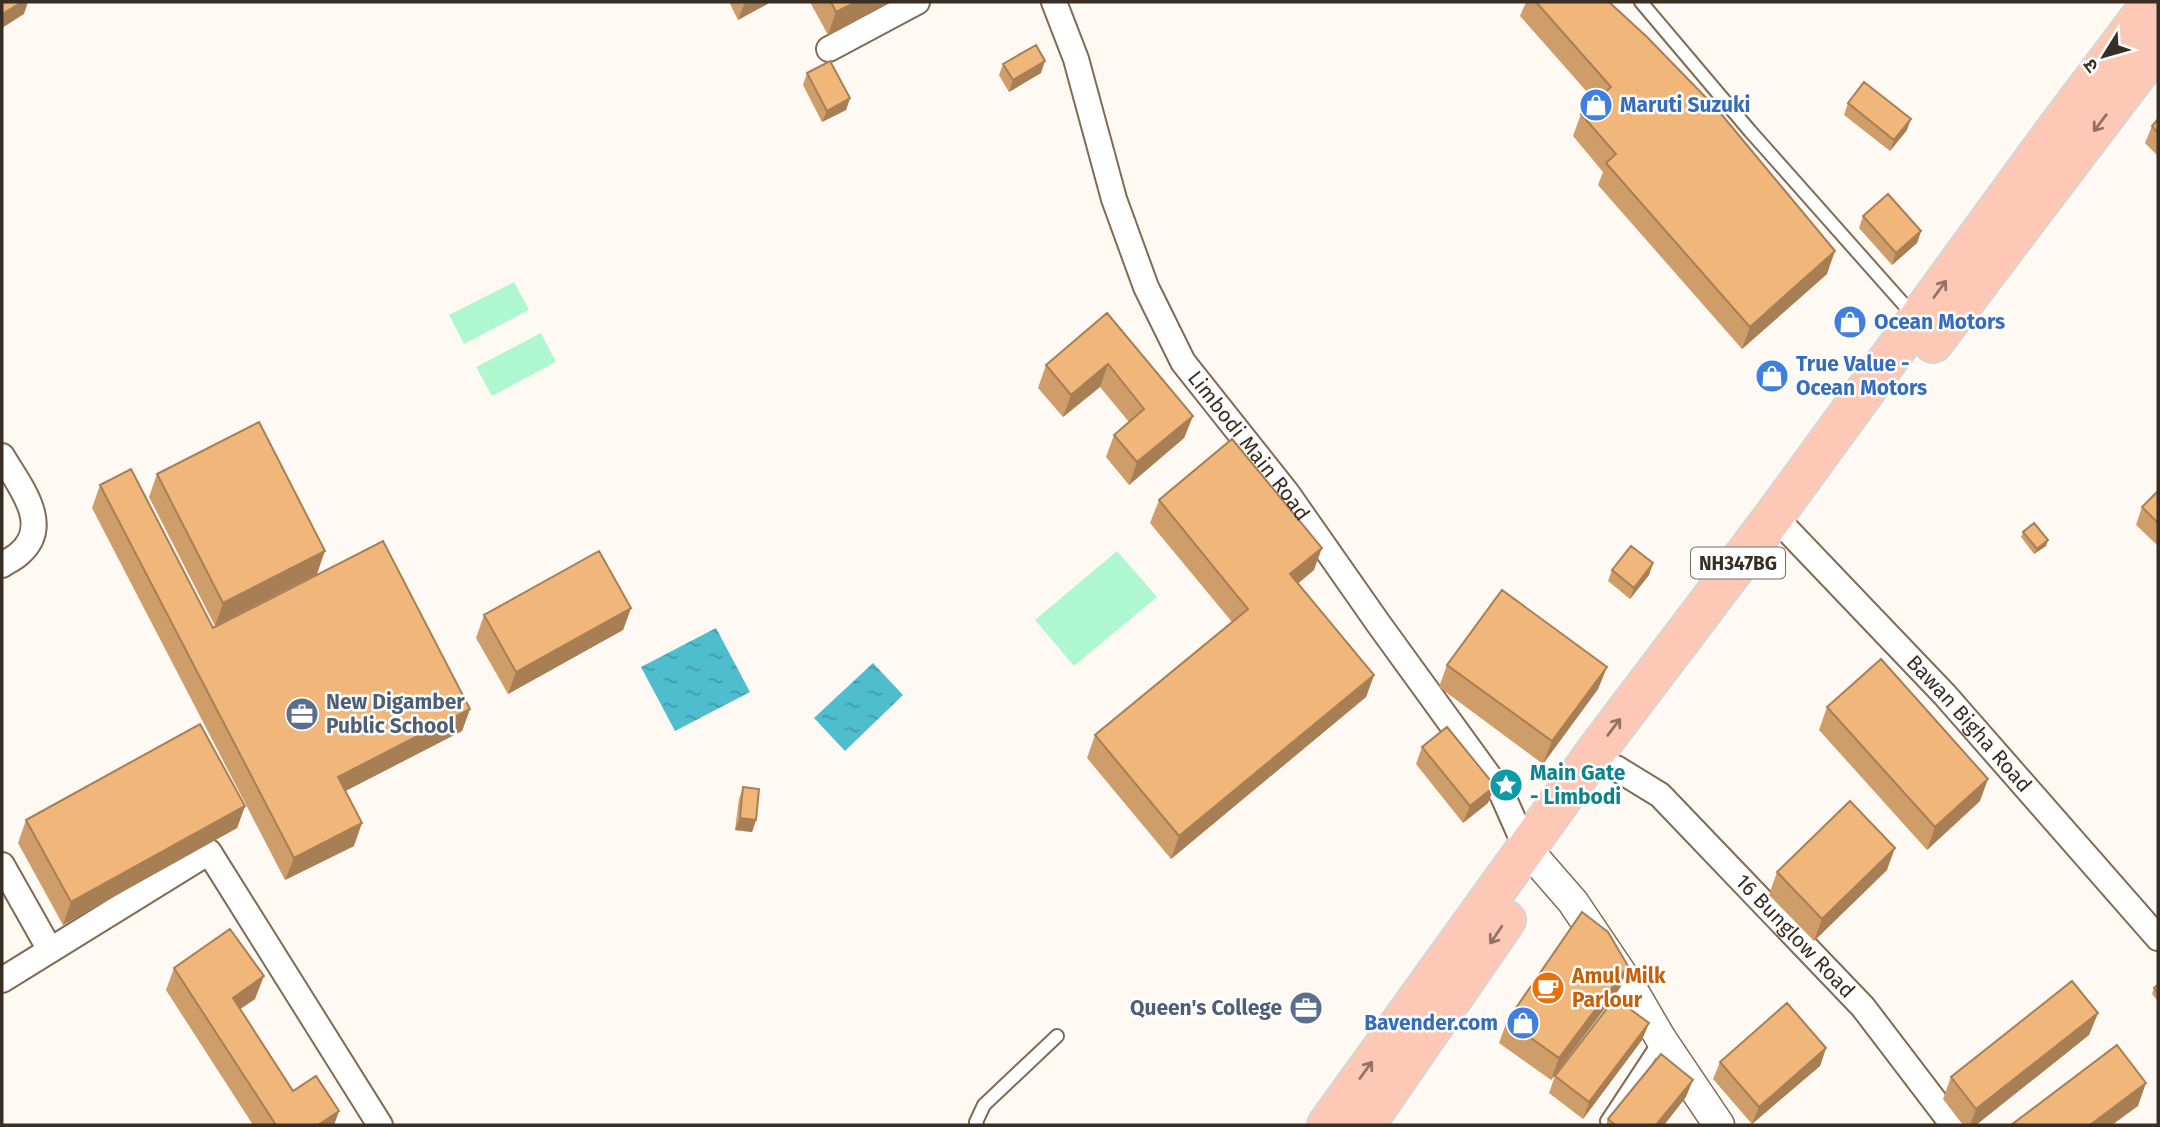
<svg xmlns="http://www.w3.org/2000/svg" width="2160" height="1127" font-family="'Fira Sans','Noto Sans Devanagari',sans-serif">
	<style>
		.green { fill: #aef7d1 }
		.water { fill: url(#water-ripples) }
		.lines { fill: none; stroke-linecap: round; stroke-linejoin: round }
		.service-casing { stroke: #836a52; stroke-width: 16 }
		.minor-casing { stroke: #836a52; stroke-width: 28 }
		.tertiary-casing { stroke: #836a52; stroke-width: 33 }
		.primary-casing { stroke: #d7d5d3; stroke-width: 42 }
		.service { stroke: #fff; stroke-width: 12 }
		.minor { stroke: #fff; stroke-width: 24 }
		.tertiary { stroke: #fff; stroke-width: 30 }
		.primary { stroke: #fec8b6; stroke-width: 38 }
		.wall { fill: #ce9d69 }
		.shaded-wall { fill: #a87f55 }
		.building { fill: #f0b67a; stroke: #a87f55; stroke-width: 2 }
		.oneway { stroke: #927365 }
		.labels { text-anchor: middle; stroke-width: 5; stroke-linejoin: round; paint-order: stroke }
		.shield { fill: #fff; stroke: #746d65; stroke-width: 2 }
		.shield-label { font-size: 19px; font-weight: bold; fill: #392e23 }
		.shop-label { font-size: 21px; font-weight: bold; fill: #366cbe; stroke: #fff; text-anchor: start }
		.street-label { font-size: 21px; fill: #392e23; stroke: #fff }
		.service-label { font-size: 21px; font-weight: bold; fill: #4e5e75; stroke: #fff; text-anchor: start }
		.culture-label { font-size: 21px; font-weight: bold; fill: #0d838f; stroke: #fff; text-anchor: start }
		.food-label { font-size: 21px; font-weight: bold; fill: #c56008; stroke: #fff; text-anchor: start }
	</style>
	<defs>
		<pattern id="water-ripples" width="26" height="14" patternUnits="userSpaceOnUse" patternTransform="scale(1.75)"><rect width="26" height="14" fill="#4ebdce"/><path d="M2 4q2-2 4 0t4 0M15 11q2-2 4 0t4 0" fill="none" stroke="#429aa7"/></pattern>
	</defs>
	<rect width="100%" height="100%" fill="#fff9f4"/>
	<!-- green -->
	<path class="green" d="M 514,282 L 529,310 L 464,344 L 449,315 Z
		M 541,333 L 556,362 L 492,396 L 476,367 Z
		M 1117,551 L 1157,597 L 1074,666 L 1035,620 Z"/>
	<!-- water -->
	<path class="water" d="M 716,628 L 750,692 L 675,731 L 641,667 Z
		M 873,663 L 903,695 L 845,751 L 814,718 Z"/>
	<g class="lines">
		<defs>
			<path id="service" d="M 1641,2 L 1750,131 L 1915,317
				M 1607,1121 L 1661,1039
				M 977,1125 L 976,1122 L 984,1105 L 1057,1036"/>
			<g id="minor">
				<path id="s1" d="M 1054,2 L 1076,59 L 1114,199 L 1146,287 L 1183,362 L 1287,493 L 1378,623 L 1502,794 L 1526,848"/>
				<path d="M 829,49 L 917,2"/>
				<path d="M 2,456 C 18,484 53,524 20,553 C 15,558 8,561 2,565"/>
				<path id="s2" d="M 1774,516 L 1945,695 L 2158,938"/>
				<path id="s3" d="M 1616,768 L 1660,795 L 1863,1007 L 1953,1125"/>
				<path d="M 2,865 L 50,950"/>
				<path d="M 2,980 L 209,852 L 380,1125"/>
			</g>
			<path id="tertiary" d="M 1526,848 L 1573,902 L 1633,991 L 1661,1039 L 1719,1125"/>
			<path id="primary" d="M 1933,343 L 2158,46
				M 1327,1125 L 1594,754 L 1774,516 L 2052,135 L 2152,2
				M 1365,1125 L 1506,920"/>
		</defs>
		<!-- service casing -->
		<use href="#service" class="service-casing"/>
		<!-- minor casing -->
		<use href="#minor" class="minor-casing"/>
		<!-- tertiary casing -->
		<use href="#tertiary" class="tertiary-casing"/>
		<!-- primary casing -->
		<use href="#primary" class="primary-casing"/>
		<!-- service -->
		<use href="#service" class="service"/>
		<!-- minor -->
		<use href="#minor" class="minor"/>
		<!-- tertiary -->
		<use href="#tertiary" class="tertiary"/>
		<!-- primary -->
		<use href="#primary" class="primary"/>
	</g>
	<!-- wall -->
	<path class="wall" d="M 729,2 L 771,2 L 738,20 Z
		M 810,2 L 889,2 L 828,35 Z
		M 1526,2 L 1609,2 L 1827,274 L 1742,349 L 1598,185 L 1603,172 L 1573,136 L 1581,114 L 1595,101 L 1520,16 Z
		M 1003,64 L 1041,73 L 1009,92 L 999,75 Z
		M 807,73 L 850,98 L 846,110 L 822,122 L 803,85 Z
		M 1848,103 L 1907,130 L 1890,151 L 1844,115 Z
		M 2158,119 L 2158,156 L 2145,143 L 2152,126 Z
		M 1863,216 L 1921,231 L 1917,243 L 1892,265 L 1859,228 Z
		M 1107,313 L 1193,416 L 1184,438 L 1129,485 L 1106,457 L 1114,435 L 1129,422 L 1100,387 L 1063,417 L 1038,388 L 1046,365 Z
		M 157,474 L 317,574 L 215,626 L 149,497 Z
		M 100,485 L 213,628 L 470,709 L 462,731 L 345,791 L 354,846 L 285,880 L 92,508 Z
		M 2158,491 L 2158,546 L 2136,525 L 2142,507 Z
		M 1159,500 L 1314,570 L 1298,583 L 1374,675 L 1366,697 L 1171,859 L 1087,758 L 1095,735 L 1232,622 L 1150,523 Z
		M 2023,532 L 2046,546 L 2034,554 L 2021,537 Z
		M 1653,563 L 1649,575 L 1630,599 L 1608,581 L 1612,570 Z
		M 631,608 L 623,630 L 508,694 L 476,638 L 484,615 Z
		M 1447,665 L 1607,667 L 1598,689 L 1543,764 L 1439,687 Z
		M 1827,707 L 1980,801 L 1927,850 L 1819,730 Z
		M 1422,747 L 1488,803 L 1463,823 L 1416,764 Z
		M 743,787 L 756,820 L 752,832 L 735,830 L 739,799 Z
		M 245,806 L 237,828 L 63,925 L 18,843 L 26,820 Z
		M 1887,870 L 1814,941 L 1769,895 L 1777,872 Z
		M 1628,966 L 1620,988 L 1551,1080 L 1499,1043 L 1507,1021 Z
		M 174,968 L 255,999 L 240,1009 L 293,1091 L 339,1111 L 334,1125 L 253,1125 L 166,990 Z
		M 2158,985 L 2158,1001 L 2152,994 L 2154,988 Z
		M 2098,1013 L 2089,1035 L 1976,1125 L 1963,1125 L 1943,1099 L 1951,1077 Z
		M 1649,1023 L 1642,1040 L 1583,1119 L 1549,1093 L 1555,1076 Z
		M 1826,1048 L 1820,1066 L 1752,1124 L 1713,1079 L 1720,1062 Z
		M 1686,1097 L 1664,1125 L 1606,1125 L 1608,1119 Z"/>
	<!-- shaded-wall -->
	<path class="shaded-wall" d="M 22,2 L 28,2 L 24,14 L 2,28 L 2,14 Z
		M 745,2 L 771,2 L 738,20 Z
		M 856,2 L 889,2 L 828,35 L 836,12 Z
		M 1045,61 L 1041,73 L 1009,92 L 1013,80 Z
		M 850,98 L 846,110 L 822,122 L 827,111 Z
		M 1911,119 L 1907,130 L 1890,151 L 1894,140 Z
		M 1921,231 L 1917,243 L 1892,265 L 1896,253 Z
		M 1835,251 L 1827,274 L 1742,349 L 1750,327 Z
		M 1108,364 L 1100,387 L 1063,417 L 1071,395 Z
		M 1193,416 L 1184,438 L 1129,485 L 1137,462 Z
		M 2048,540 L 2046,546 L 2034,554 L 2037,549 Z
		M 1322,548 L 1314,570 L 1282,597 L 1290,574 Z
		M 325,551 L 317,574 L 215,626 L 223,603 Z
		M 1653,563 L 1649,575 L 1630,599 L 1634,588 Z
		M 631,608 L 623,630 L 508,694 L 516,672 Z
		M 1607,667 L 1598,689 L 1543,764 L 1552,741 Z
		M 1374,675 L 1366,697 L 1171,859 L 1179,836 Z
		M 470,709 L 462,731 L 330,799 L 338,777 Z
		M 1988,779 L 1980,801 L 1927,850 L 1935,827 Z
		M 1495,786 L 1488,803 L 1463,823 L 1470,806 Z
		M 245,806 L 237,828 L 63,925 L 71,902 Z
		M 740,818 L 756,820 L 752,832 L 735,830 Z
		M 362,823 L 354,846 L 285,880 L 294,858 Z
		M 1895,848 L 1887,870 L 1814,941 L 1822,919 Z
		M 1628,966 L 1620,988 L 1551,1080 L 1559,1058 Z
		M 264,976 L 255,999 L 224,1020 L 233,998 Z
		M 2098,1013 L 2089,1035 L 1976,1125 L 1970,1125 L 1976,1109 Z
		M 1649,1023 L 1642,1040 L 1583,1119 L 1589,1102 Z
		M 1826,1048 L 1820,1066 L 1752,1124 L 1759,1107 Z
		M 1693,1080 L 1686,1097 L 1664,1125 L 1656,1125 Z
		M 2146,1083 L 2138,1106 L 2112,1125 L 2090,1125 Z
		M 339,1111 L 334,1125 L 318,1125 Z"/>
	<!-- building -->
	<path class="building" d="M 2,2 L 22,2 L 2,14 Z
		M 831,2 L 856,2 L 836,12 Z
		M 1536,2 L 1609,2 L 1647,37 L 1717,109 L 1835,251 L 1750,327 L 1606,163 L 1616,154 L 1581,114 L 1611,87 Z
		M 1036,45 L 1045,61 L 1013,80 L 1003,64 Z
		M 830,61 L 850,98 L 827,111 L 807,73 Z
		M 1864,82 L 1911,119 L 1894,140 L 1848,103 Z
		M 2158,119 L 2158,133 L 2152,126 Z
		M 1888,194 L 1921,231 L 1896,253 L 1863,216 Z
		M 1107,313 L 1193,416 L 1137,462 L 1114,435 L 1144,409 L 1108,364 L 1071,395 L 1046,365 Z
		M 259,422 L 325,551 L 223,603 L 157,474 Z
		M 1232,439 L 1322,548 L 1290,574 L 1374,675 L 1179,836 L 1095,735 L 1248,609 L 1159,500 Z
		M 131,469 L 213,628 L 383,541 L 470,709 L 338,777 L 362,823 L 294,858 L 100,485 Z
		M 2158,491 L 2158,523 L 2142,507 Z
		M 2034,523 L 2048,540 L 2037,549 L 2023,532 Z
		M 1631,546 L 1653,563 L 1634,588 L 1612,570 Z
		M 599,551 L 631,608 L 516,672 L 484,615 Z
		M 1502,590 L 1607,667 L 1552,741 L 1447,665 Z
		M 1881,659 L 1988,779 L 1935,827 L 1827,707 Z
		M 200,724 L 245,806 L 71,902 L 26,820 Z
		M 1447,727 L 1495,786 L 1470,806 L 1422,747 Z
		M 743,787 L 759,789 L 756,820 L 740,818 Z
		M 1850,801 L 1895,848 L 1822,919 L 1777,872 Z
		M 1582,912 L 1608,932 L 1628,966 L 1559,1058 L 1507,1021 Z
		M 230,929 L 264,976 L 233,998 L 293,1091 L 316,1076 L 339,1111 L 318,1125 L 276,1125 L 174,968 Z
		M 2072,981 L 2098,1013 L 1976,1109 L 1951,1077 Z
		M 2158,985 L 2158,993 L 2154,988 Z
		M 1615,998 L 1649,1023 L 1589,1102 L 1555,1076 Z
		M 1787,1003 L 1826,1048 L 1759,1107 L 1720,1062 Z
		M 2117,1045 L 2146,1083 L 2090,1125 L 2011,1125 Z
		M 1661,1054 L 1693,1080 L 1656,1125 L 1615,1125 L 1608,1119 Z"/>
	<!-- one-way arrows -->
	<defs><path id="oneway-shaft" d="M-6 0H5M1.5-3L5.5 0L1.5 3" fill="none" stroke-width="1.6" stroke-linecap="round" stroke-linejoin="round" transform="scale(1.75)"/></defs>
	<g class="oneway">
		<use href="#oneway-shaft" transform="translate(2100 123) rotate(127)"/>
		<use href="#oneway-shaft" transform="translate(1940 289) rotate(-54)"/>
		<use href="#oneway-shaft" transform="translate(1614 727) rotate(-53)"/>
		<use href="#oneway-shaft" transform="translate(1496 935) rotate(124)"/>
		<use href="#oneway-shaft" transform="translate(1366 1070) rotate(-54)"/>
	</g>
	<!-- icons -->
	<defs>
		<symbol id="shop-disc" viewBox="-11 -11 22 22"><circle r="9.5" fill="#3f7fe0" stroke="#fff"/><path d="M-5-2.5h2.3a2.7 3.5 0 0 1 5.4 0H5L5.5 6h-11ZM-1.5-2.5h3a1.5 2.3 0 0 0-3 0Z" fill="#fff"/></symbol>
		<symbol id="office-disc" viewBox="-11 -11 22 22"><circle r="9.5" fill="#5c6f8a" stroke="#fff"/><path d="M-6-3h4V-5.5h4V-3h4V5H-6ZM-1-4.5V-3h2v-1.5ZM-6 0V1H6V0Z" fill="#fff"/></symbol>
		<symbol id="sight-disc" viewBox="-11 -11 22 22"><circle r="9.5" fill="#0f9aa8" stroke="#fff"/><path d="M0-6L1.8-2.2L6-1.7L2.9 1.2L3.7 5.4L0 3.3L-3.7 5.4L-2.9 1.2L-6-1.7L-1.8-2.2Z" fill="#fff"/></symbol>
		<symbol id="cafe-disc" viewBox="-11 -11 22 22"><circle r="9.5" fill="#e8710a" stroke="#fff"/><path d="M-5.5-4.5H6V0H3Q3 3.5 0 3.5H-2.5Q-5.5 3.5-5.5 0ZM3-3.2v2h1.7v-2ZM-6 4.5H4V6H-6Z" fill="#fff"/></symbol>
	</defs>
	<g fill-rule="evenodd">
		<use href="#shop-disc" x="1577" y="86" width="38" height="38"/>
		<use href="#shop-disc" x="1831" y="303" width="38" height="38"/>
		<use href="#shop-disc" x="1753" y="357" width="38" height="38"/>
		<use href="#office-disc" x="283" y="695" width="38" height="38"/>
		<use href="#sight-disc" x="1487" y="766" width="38" height="38"/>
		<use href="#cafe-disc" x="1529" y="969" width="38" height="38"/>
		<use href="#office-disc" x="1287" y="989" width="38" height="38"/>
		<use href="#shop-disc" x="1504" y="1004" width="38" height="38"/>
	</g>
	<g class="labels">
		<!-- shield labels -->
		<rect class="shield" x="1691" y="547.5" width="94" height="31" rx="5"/>
		<g class="shield-label">
			<text x="1738" y="570">NH347BG</text>
		</g>
		<!-- shop labels -->
		<g class="shop-label">
			<text x="1620" y="112">Maruti Suzuki</text>
			<text x="1874" y="329">Ocean Motors</text>
			<text x="1796" y="371">True Value -<tspan x="1796" dy="24">Ocean Motors</tspan></text>
			<text x="1498" y="1030" text-anchor="end">Bavender.com</text>
		</g>
		<!-- street labels -->
		<g class="street-label">
			<text dy="7" stroke="none"><textPath href="#s1" startOffset="490">Limbodi Main Road</textPath></text>
			<text dy="7" stroke="none"><textPath href="#s2" startOffset="285">Bawan Bigha Road</textPath></text>
			<text dy="7" stroke="none"><textPath href="#s3" startOffset="247">16 Bunglow Road</textPath></text>
		</g>
		<!-- service labels -->
		<g class="service-label">
			<text x="326" y="709">New Digamber<tspan x="326" dy="24">Public School</tspan></text>
			<text x="1282" y="1015" text-anchor="end">Queen's College</text>
		</g>
		<!-- culture labels -->
		<g class="culture-label">
			<text x="1530" y="780">Main Gate<tspan x="1530" dy="24">- Limbodi</tspan></text>
		</g>
		<!-- food labels -->
		<g class="food-label">
			<text x="1572" y="983">Amul Milk<tspan x="1572" dy="24">Parlour</tspan></text>
		</g>
	</g>
	<!-- border -->
	<rect width="2160" height="1127" fill="none" stroke="#392e23" stroke-width="7"/>
	<!-- north arrow -->
	<g transform="translate(2104 56) rotate(233)" stroke="#ffffff" stroke-width="5" paint-order="stroke">
	<path d="M0-5L12 26L0 18L-12 26Z" fill="#392e23"/>
	<text y="-10" font-size="19" font-weight="bold" text-anchor="middle" fill="#392e23">उ</text>
	</g>
</svg>
